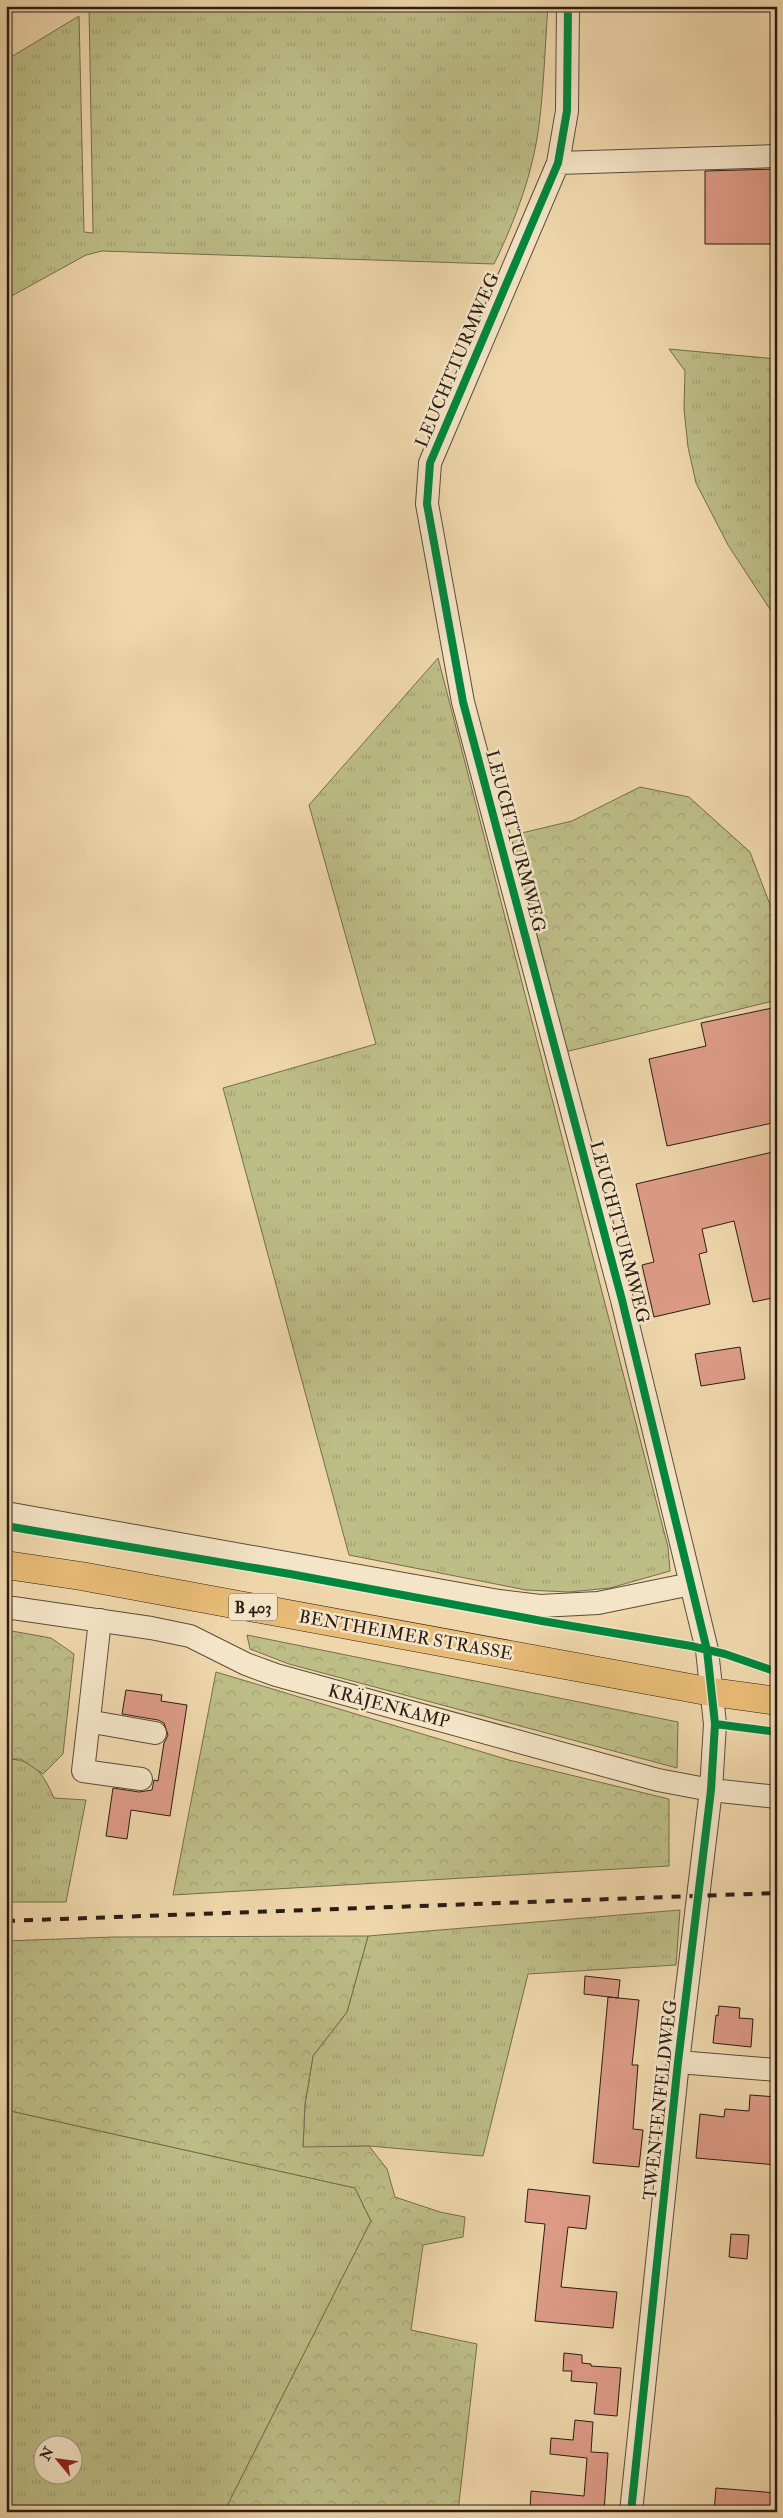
<svg xmlns="http://www.w3.org/2000/svg" width="783" height="2518" font-family="'IM FELL Double Pica',serif">
	<style>
		.grass { fill: url(#grass-tufts); stroke: #746d4e; fill-rule: evenodd }
		.forest { fill: url(#forest-crowns); stroke: #746d4e }
		.building { fill: #dd9b86; stroke: #2a1d16 }
		.lines { fill: none; stroke-linecap: round; stroke-linejoin: round }
		.minor-casing { stroke: #5b4c3b; stroke-width: 24 }
		.major-casing { stroke: #2a1d16; stroke-width: 29 }
		.minor { stroke: #f5e5c8; stroke-width: 22 }
		.major { stroke: #e8bc76; stroke-width: 28 }
		.rail { stroke: #2a1d16; stroke-width: 4; stroke-dasharray: 9 9; stroke-linecap: butt }
		.cycleway-casing { stroke: #f5e5c8; stroke-width: 11 }
		.cycleway { stroke: #00873e; stroke-width: 8 }
		.labels { text-anchor: middle; stroke-width: 5; stroke-linejoin: round; paint-order: stroke }
		.shield { fill: #f5e5c8; stroke: #67594b; stroke-width: 1 }
		.shield-label { font-size: 16px; font-weight: bold; fill: #2a1d16 }
		.street-label { font-size: 18px; fill: #2a1d16; stroke: #f5e5c8 }
	</style>
	<defs>
		<pattern id="grass-tufts" width="24" height="20" patternUnits="userSpaceOnUse" patternTransform="scale(1.25)"><rect width="24" height="20" fill="#bdbd86"/><path d="M3 7l-1-3M5 7V3M7 7l1-3M15 17l-1-3M17 17v-4M19 17l1-3" fill="none" stroke="#a3a273"/></pattern>
		<pattern id="forest-crowns" width="20" height="18" patternUnits="userSpaceOnUse" patternTransform="scale(1.25)"><rect width="20" height="18" fill="#bdbd86"/><path d="M2 6a3 3 0 1 1 6 0M12 15a3 3 0 1 1 6 0" fill="none" stroke="#a3a273"/></pattern>
	</defs>
	<rect width="100%" height="100%" fill="#efd7ab"/>
	<filter id="stains"><feTurbulence type="fractalNoise" baseFrequency=".004" numOctaves="4"/><feColorMatrix values="0 0 0 0 .2 0 0 0 0 .09 0 0 0 0 .02 0 0 0 .5 -.17"/></filter>
	<radialGradient id="worn" r=".72"><stop offset=".6" stop-color="#630" stop-opacity="0"/><stop offset="1" stop-color="#630" stop-opacity=".3"/></radialGradient>
	<!-- grass -->
	<path class="grass" d="M 89,6 L 548,6 C 545,46 544,86 539,125 C 533,173 515,221 494,264 L 102,251 L 86,255 L 6,299 L 6,60 L 79,16 L 84,232 L 93,233 Z
		M 669,349 L 777,359 L 777,620 L 728,545 L 696,483 L 688,447 L 684,409 L 685,371 Z
		M 438,658 L 668,1547 L 670,1571 L 610,1588 L 569,1592 L 526,1590 L 349,1555 L 223,1088 L 376,1044 L 309,805 Z
		M 6,1759 C 35,1759 43,1774 54,1798 L 86,1800 L 66,1902 L 6,1902 Z
		M 680,1910 L 676,1965 L 528,1974 L 483,2156 L 369,2146 L 303,2148 L 305,2104 L 313,2056 L 347,2012 L 368,1936 Z
		M 6,2110 L 355,2188 L 371,2221 L 224,2512 L 6,2512 ZM 42,2446 L 72,2446 L 72,2476 L 42,2476 Z"/>
	<!-- forest -->
	<path class="forest" d="M 640,787 L 689,797 L 750,852 L 777,923 L 777,1000 L 561,1053 L 509,836 L 572,821 Z
		M 6,1630 L 51,1638 L 74,1654 L 63,1754 L 43,1774 L 21,1759 L 6,1759 Z
		M 247,1635 L 678,1722 L 677,1768 L 289,1664 L 250,1649 Z
		M 216,1672 L 509,1760 L 669,1799 L 669,1866 L 173,1895 Z
		M 368,1936 L 347,2012 L 313,2056 L 305,2104 L 303,2147 L 369,2146 L 387,2169 L 395,2197 L 440,2212 L 465,2217 L 463,2237 L 423,2245 L 411,2330 L 477,2344 L 458,2512 L 224,2512 L 371,2221 L 355,2188 L 6,2110 L 6,1941 L 113,1937 Z"/>
	<!-- building -->
	<path class="building" d="M 777,169 L 777,244 L 705,244 L 705,171 Z
		M 777,1007 L 777,1122 L 667,1146 L 649,1059 L 706,1046 L 701,1023 Z
		M 777,1151 L 777,1297 L 753,1302 L 734,1221 L 702,1229 L 707,1252 L 699,1254 L 710,1304 L 654,1317 L 642,1265 L 654,1262 L 636,1184 Z
		M 740,1347 L 745,1379 L 701,1386 L 695,1354 Z
		M 126,1690 L 162,1695 L 161,1701 L 187,1705 L 170,1816 L 131,1810 L 127,1839 L 106,1836 L 113,1788 L 139,1792 L 152,1790 L 154,1780 L 158,1781 L 164,1743 L 168,1735 L 164,1723 L 158,1720 L 122,1714 Z
		M 585,1976 L 620,1980 L 618,1998 L 584,1994 Z
		M 608,1997 L 639,2000 L 632,2065 L 638,2065 L 633,2129 L 643,2130 L 639,2167 L 593,2163 Z
		M 719,2006 L 740,2008 L 739,2018 L 753,2019 L 751,2047 L 713,2043 L 716,2015 L 718,2016 Z
		M 750,2095 L 777,2097 L 777,2165 L 696,2158 L 700,2114 L 724,2117 L 725,2109 L 749,2111 Z
		M 528,2189 L 590,2196 L 586,2229 L 568,2227 L 561,2287 L 617,2292 L 613,2328 L 535,2321 L 545,2224 L 525,2222 Z
		M 731,2234 L 749,2235 L 747,2259 L 729,2257 Z
		M 564,2353 L 582,2355 L 582,2363 L 591,2364 L 591,2366 L 621,2368 L 617,2416 L 594,2414 L 597,2383 L 571,2381 L 572,2371 L 563,2371 Z
		M 575,2420 L 593,2422 L 591,2452 L 608,2453 L 604,2512 L 530,2509 L 531,2491 L 584,2496 L 587,2458 L 550,2454 L 551,2438 L 573,2440 Z
		M 716,2488 L 777,2493 L 777,2512 L 714,2512 Z"/>
	<g class="lines">
		<defs>
			<path id="minor" d="M 568,6 L 567,111 L 558,163 L 430,463 L 427,504 L 463,702 L 622,1300 L 707,1650 L 715,1724 L 711,1790 L 678,2062 L 631,2512
				M 558,163 L 777,156
				M 6,1513 L 499,1601 L 540,1606 L 598,1603 L 691,1584
				M 6,1607 L 151,1628 L 190,1636 L 246,1664 L 276,1675 L 658,1780 L 711,1790 L 777,1797
				M 100,1620 L 89,1719 L 93,1722 L 155,1733
				M 89,1719 L 83,1771 L 141,1779
				M 678,2062 L 777,2070"/>
			<path id="major" d="M 6,1565 L 81,1576 L 712,1692 L 777,1701"/>
		</defs>
		<!-- minor casing -->
		<use href="#minor" class="minor-casing"/>
		<!-- major casing -->
		<use href="#major" class="major-casing"/>
		<!-- minor -->
		<use href="#minor" class="minor"/>
		<!-- major -->
		<use href="#major" class="major"/>
		<!-- rail -->
		<path class="rail" d="M 6,1921 L 777,1893"/>
		<defs>
			<path id="cycleway" d="M 568,6 L 567,111 L 558,163 L 430,463 L 427,504 L 463,702 L 622,1300 L 707,1650 L 715,1724 L 711,1790 L 678,2062 L 631,2512
				M 6,1526 L 290,1574 L 542,1621 L 691,1646 L 725,1654 L 777,1672
				M 715,1724 L 777,1732"/>
		</defs>
		<!-- cycleway casing -->
		<use href="#cycleway" class="cycleway-casing"/>
		<!-- cycleway -->
		<use href="#cycleway" class="cycleway"/>
	</g>
	<g class="labels">
		<!-- shield labels -->
		<rect class="shield" x="229" y="1593.5" width="48" height="27" rx="4"/>
		<g class="shield-label">
			<text x="253" y="1613">B 403</text>
		</g>
		<!-- street labels -->
		<g class="street-label">
			<text transform="translate(457 360) rotate(-67)" y="6">LEUCHTTURMWEG</text>
			<text transform="translate(516 841) rotate(75)" y="6">LEUCHTTURMWEG</text>
			<text transform="translate(620 1232) rotate(75)" y="6">LEUCHTTURMWEG</text>
			<text transform="translate(406 1635) rotate(10)" y="6">BENTHEIMER STRASSE</text>
			<text transform="translate(389 1706) rotate(15)" y="6">KRÄJENKAMP</text>
			<text transform="translate(660 2100) rotate(-84)" y="6">TWENTENFELDWEG</text>
		</g>
	</g>
	<!-- margin -->
	<rect width="783" height="2518" fill="none" stroke="#efd7ab" stroke-width="25"/>
	<rect x="8" y="8" width="768" height="2503" fill="none" stroke="#2a1d16" stroke-width="2.5"/>
	<rect x="12" y="12" width="758" height="2493" fill="none" stroke="#2a1d16"/>
	<!-- north arrow -->
	<g transform="translate(58 2460) rotate(299)"><circle r="24" fill="#f5e5c8" stroke="#a49581"/>
	<path d="M0-4L9 19L0 12L-9 19Z" fill="#8f2418"/>
	<text y="-8" font-size="14" font-weight="bold" text-anchor="middle" fill="#2a1d16">N</text>
	</g>
	<rect width="100%" height="100%" filter="url(#stains)"/>
	<rect width="100%" height="100%" fill="url(#worn)"/>
</svg>
